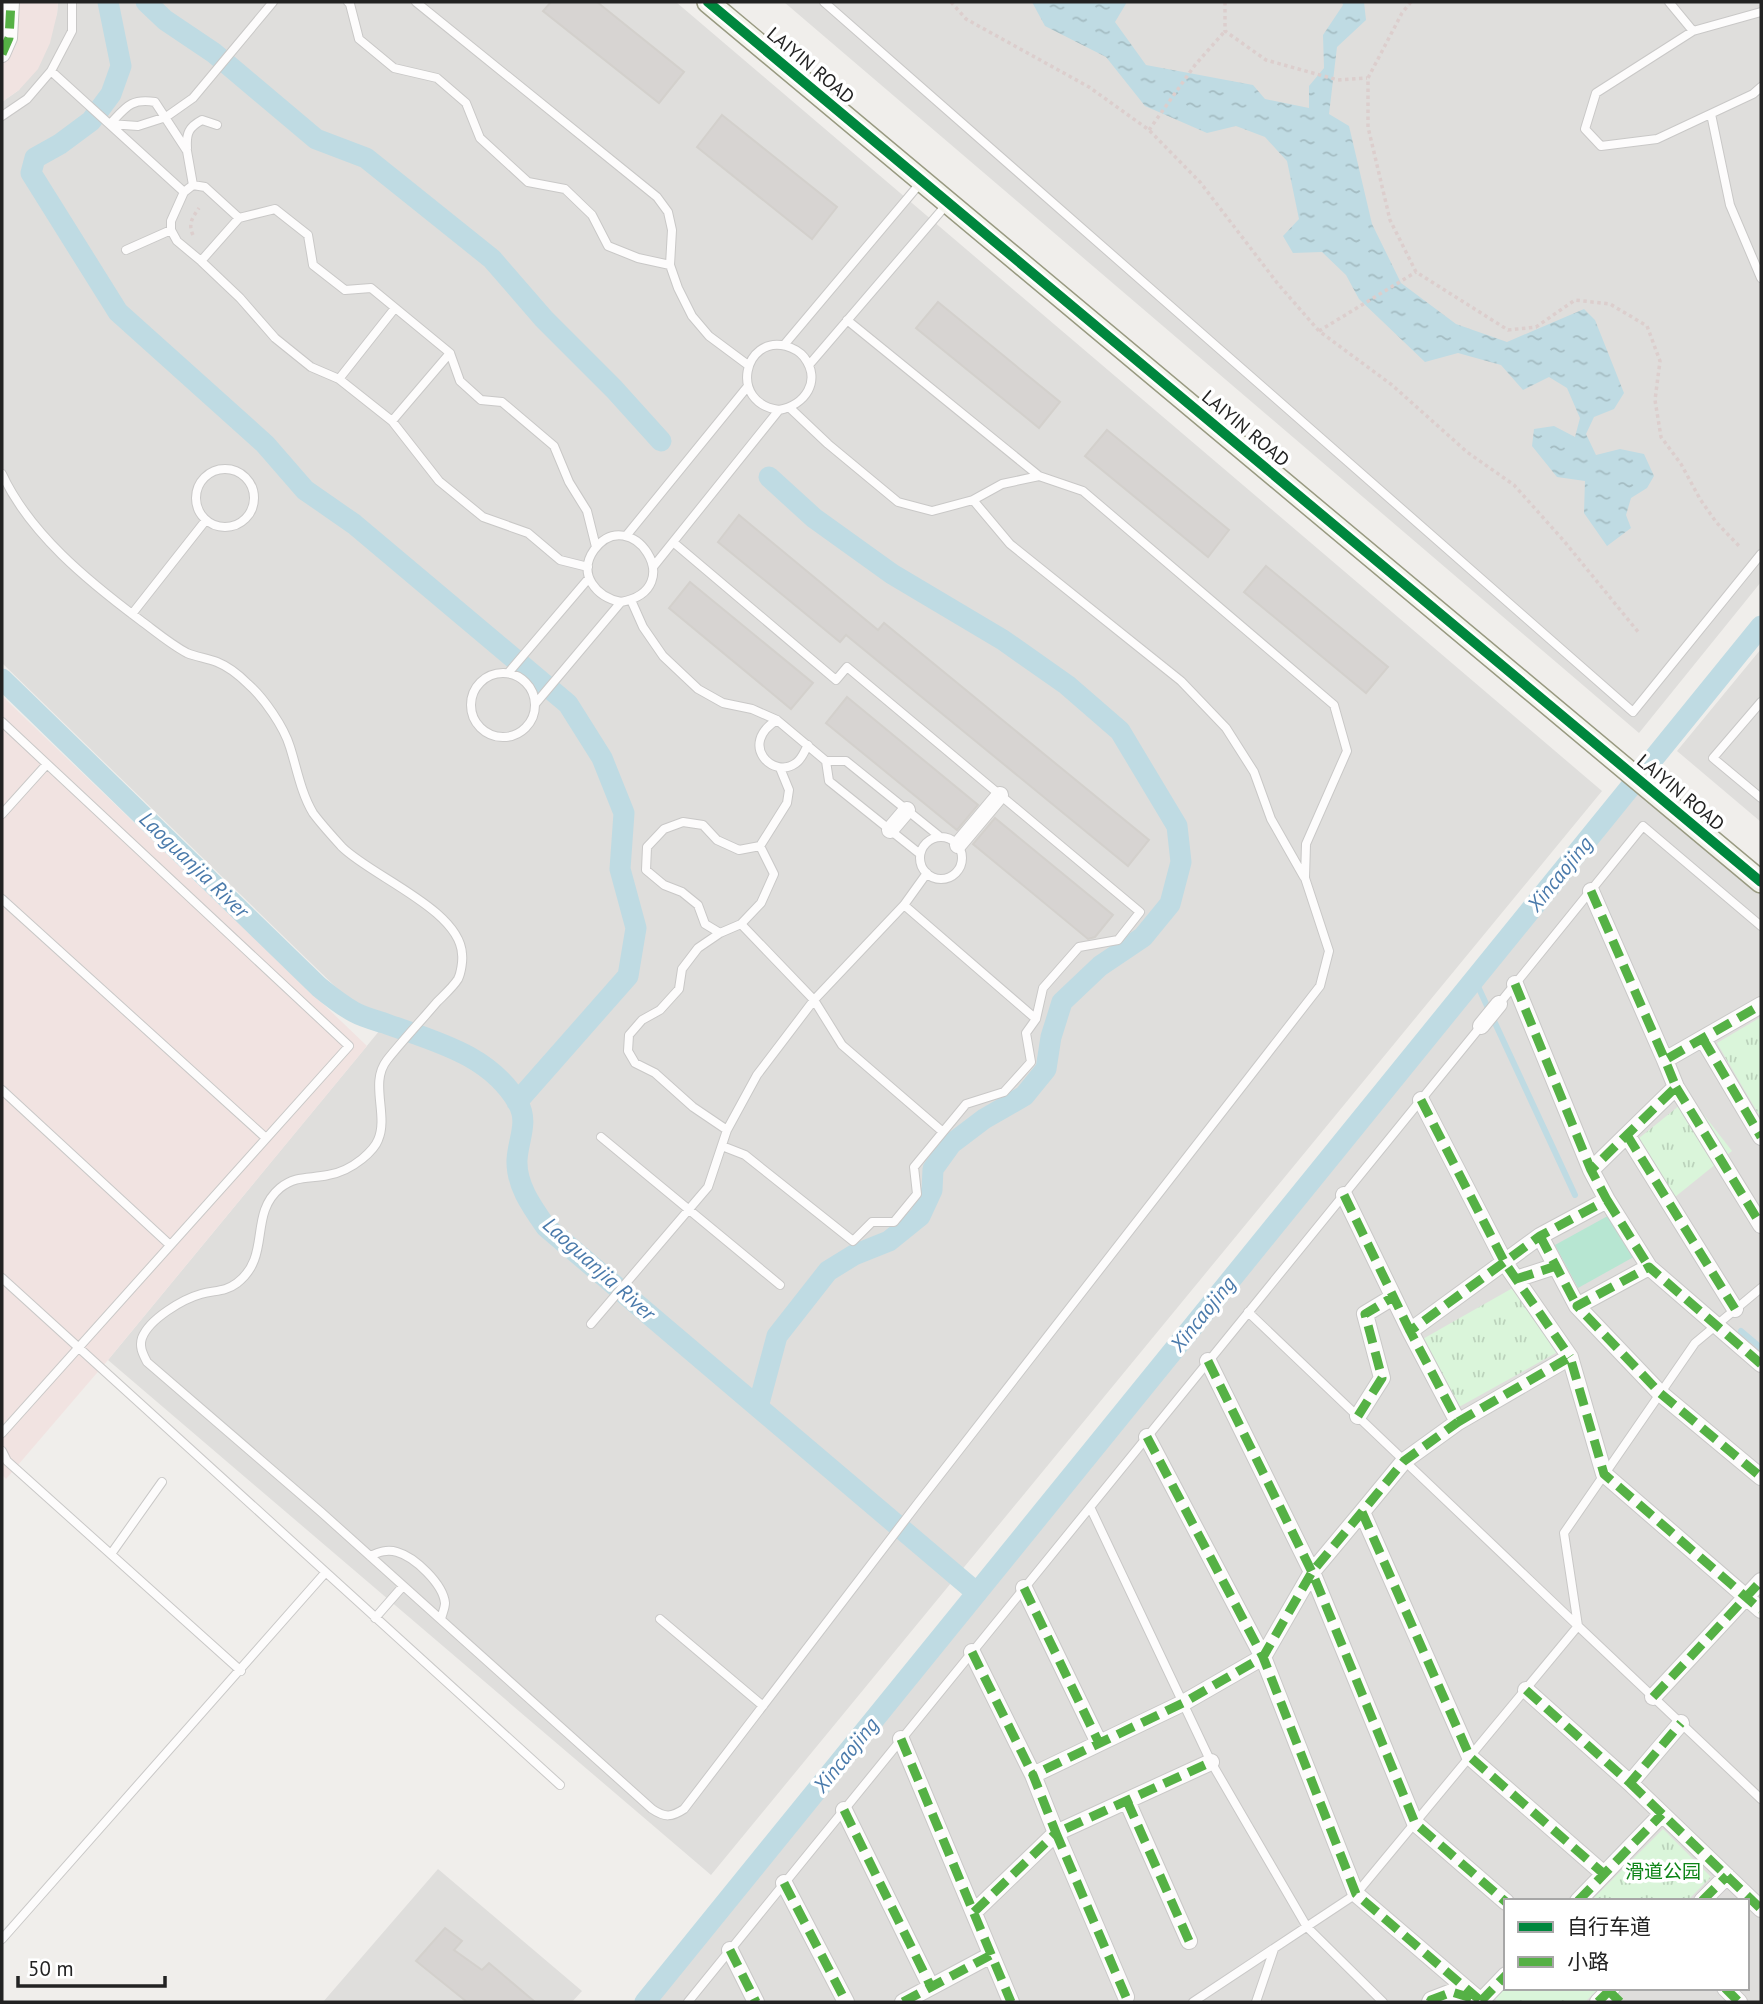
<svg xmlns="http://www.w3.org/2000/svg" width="1763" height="2004" font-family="'PT Sans','Noto Sans SC',sans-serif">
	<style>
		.residential { fill: #dfdedc; fill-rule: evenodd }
		.commercial { fill: #f1e3e1 }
		.park { fill: url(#park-tufts) }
		.pitch { fill: #b7e6d2 }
		.water { fill: url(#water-ripples) }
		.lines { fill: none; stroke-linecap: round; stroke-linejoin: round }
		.stream { stroke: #bfdbe3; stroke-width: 6 }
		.canal { stroke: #bfdbe3; stroke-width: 21 }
		.building { fill: #d7d4d2; stroke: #d3d0cc; stroke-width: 2 }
		.lane-casing { stroke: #c9c8c7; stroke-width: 10 }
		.street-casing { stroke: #c9c8c7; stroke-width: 18 }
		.secondary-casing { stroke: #999a82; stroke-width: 24 }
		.path { stroke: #dccecd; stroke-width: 3.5; stroke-dasharray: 3.5 3.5; stroke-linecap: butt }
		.lane { stroke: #fdfcfc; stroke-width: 8 }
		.street { stroke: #fdfcfc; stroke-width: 16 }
		.secondary { stroke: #f4f4ed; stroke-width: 21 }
		.quiet { stroke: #55b145; stroke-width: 9; stroke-dasharray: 18 9; stroke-linecap: butt }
		.cycleway-casing { stroke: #fff; stroke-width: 15 }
		.cycleway { stroke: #00873e; stroke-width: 10 }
		.labels { text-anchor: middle; stroke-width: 7; stroke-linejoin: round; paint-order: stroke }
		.street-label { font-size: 19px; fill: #222; stroke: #fff }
		.park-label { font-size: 19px; fill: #0c8416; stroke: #fff }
		.water-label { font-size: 21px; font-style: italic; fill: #4a7aab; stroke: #fff }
	</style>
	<defs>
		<pattern id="park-tufts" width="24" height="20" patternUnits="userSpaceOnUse" patternTransform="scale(1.75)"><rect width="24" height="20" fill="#daf5da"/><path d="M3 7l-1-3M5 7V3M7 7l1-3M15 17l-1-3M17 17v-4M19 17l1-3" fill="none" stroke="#bbd2bb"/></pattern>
		<pattern id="water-ripples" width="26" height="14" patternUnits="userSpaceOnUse" patternTransform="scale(1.75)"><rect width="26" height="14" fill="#bfdbe3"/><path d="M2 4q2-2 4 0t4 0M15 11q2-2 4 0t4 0" fill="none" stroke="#a4bcc2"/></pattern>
	</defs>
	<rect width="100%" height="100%" fill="#f0eeeb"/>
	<!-- residential -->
	<path class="residential" d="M 58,2 L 676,2 L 1602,791 L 711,1875 L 108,1360 L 380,1030 L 2,663 L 2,102 L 19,90 L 57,14 Z
		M 784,2 L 1761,2 L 1761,582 L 1639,733 Z
		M 1761,649 L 1761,822 L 1677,751 Z
		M 1637,791 L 1761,895 L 1761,2002 L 654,2002 ZM 1506,1901 L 1747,1901 L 1747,1988 L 1506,1988 Z
		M 438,1869 L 582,1991 L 572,2002 L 323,2002 Z"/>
	<!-- commercial -->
	<path class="commercial" d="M 2,2 L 58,2 L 57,14 L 50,43 L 38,69 L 19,90 L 2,102 Z
		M 2,696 L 367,1046 L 108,1360 L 6,1479 L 2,1475 Z"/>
	<!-- park -->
	<path class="park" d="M 1761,1017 L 1761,1114 L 1759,1115 L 1717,1043 Z
		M 1690,1097 L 1732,1151 L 1675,1197 L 1633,1143 Z
		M 1525,1281 L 1563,1349 L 1459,1407 L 1421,1340 Z
		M 1663,1829 L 1711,1877 L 1687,1901 L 1591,1901 Z
		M 1506,1986 L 1506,1988 L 1599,1988 L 1585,2002 L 1498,2002 L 1494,1998 Z"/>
	<!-- pitch -->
	<path class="pitch" d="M 1615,1212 L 1639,1254 L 1578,1288 L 1555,1245 Z"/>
	<!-- water -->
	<path class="water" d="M 1032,2 L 1127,2 L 1115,22 L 1146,65 L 1253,85 L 1265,99 L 1309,108 L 1309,86 L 1324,68 L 1323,35 L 1343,5 L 1342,2 L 1364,2 L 1366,20 L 1337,47 L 1329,114 L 1349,126 L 1372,224 L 1401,283 L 1456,324 L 1507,342 L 1584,309 L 1595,320 L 1624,393 L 1614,409 L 1594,417 L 1586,434 L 1596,455 L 1620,449 L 1644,454 L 1654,476 L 1647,488 L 1631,498 L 1626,515 L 1631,528 L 1607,546 L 1584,513 L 1585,481 L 1557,477 L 1532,446 L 1534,429 L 1554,426 L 1575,437 L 1580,418 L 1567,388 L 1549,377 L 1523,390 L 1501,365 L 1458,353 L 1425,362 L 1359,299 L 1346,275 L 1322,252 L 1293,253 L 1283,236 L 1299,219 L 1287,161 L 1265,137 L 1236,126 L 1207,133 L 1145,106 L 1106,57 L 1045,26 Z"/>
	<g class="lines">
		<!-- stream -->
		<path class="stream" d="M 1475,980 L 1575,1195
			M 1741,1331 L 1761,1348"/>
		<!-- canal -->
		<path class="canal" d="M 108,2 L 121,66 L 111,94 L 91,121 L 60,144 L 35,158 L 31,173 L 118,312 L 265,444 L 305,490 L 354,524 L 568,704 L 602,758 L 624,813 L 620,869 L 636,928 L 628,976 L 517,1102
			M 146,2 L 165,20 L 214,53 L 316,139 L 366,158 L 492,259 L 544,319 L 614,389 L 661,441
			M 2,679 L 319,987 C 330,996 341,1005 354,1012 C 363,1017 374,1020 384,1023 C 433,1041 490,1054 518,1103 C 529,1122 518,1140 517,1160 C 516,1185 532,1207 546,1227 L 977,1593
			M 758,1407 L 777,1336 L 828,1271 L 854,1255 L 889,1241 L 920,1216 L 932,1190 L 933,1169 L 951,1144 L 984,1119 L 1024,1096 L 1046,1069 L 1051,1037 L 1062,1002 L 1100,966 L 1143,937 L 1170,904 L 1181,862 L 1177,826 L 1120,731 L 1067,685 L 1003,640 L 892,574 L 814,518 L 769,477
			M 645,2002 L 1761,626"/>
	</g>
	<!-- building -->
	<path class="building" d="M 551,2 L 597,2 L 684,72 L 659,103 L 543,11 Z
		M 722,115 L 837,207 L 812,239 L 697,147 Z
		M 938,302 L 1060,402 L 1039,428 L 916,328 Z
		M 1107,430 L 1229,530 L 1208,557 L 1085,456 Z
		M 739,515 L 878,630 L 884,623 L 1149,840 L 1128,866 L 846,635 L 840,642 L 718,542 Z
		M 1266,566 L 1388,667 L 1366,693 L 1244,592 Z
		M 690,582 L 813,683 L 791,709 L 669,608 Z
		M 847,697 L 978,805 L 957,830 L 826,723 Z
		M 995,818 L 1113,915 L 1095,937 L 1088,939 L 973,844 Z
		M 445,1928 L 462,1941 L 454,1950 L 482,1970 L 489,1963 L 535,2002 L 467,2002 L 416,1961 Z"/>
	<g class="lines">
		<defs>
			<path id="lane" d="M 348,2 L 350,4 L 359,39 L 394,68 L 437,78 L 466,103 L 480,138 L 528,182 L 565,189 L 592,215 L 608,246 L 638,258 L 670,265
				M 416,2 L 657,197 L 668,212 L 672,230 L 670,265 L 678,288 L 692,316 L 709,336 L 748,365
				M 824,2 L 1633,712 L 1761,554
				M 1669,2 L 1693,31
				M 1761,12 L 1693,31 L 1596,93 L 1585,129 L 1601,146 L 1657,139 L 1753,94 L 1761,87
				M 51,71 L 184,192
				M 1711,114 L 1730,205 L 1761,278
				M 2,116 L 27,99 L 51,71 L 72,31 L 72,2
				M 110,124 L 138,126 L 166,117 L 193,98 L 273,2
				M 110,124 C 126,107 131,98 155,102 L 187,151 L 193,185
				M 187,148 C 186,133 189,127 202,120 L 217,125
				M 126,250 L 171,230
				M 201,261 L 239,218
				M 847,320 L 1039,476
				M 784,345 L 922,181
				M 809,365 L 947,204
				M 339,379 L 395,308
				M 392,421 L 450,353
				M196 498a29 29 0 1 1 58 0a29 29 0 1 1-58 0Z
				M 2,474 C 30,534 88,581 140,620 C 155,631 170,644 187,653 C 196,657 207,658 217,662 C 227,666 240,676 248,684 C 264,698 284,727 290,747 C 297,769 301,793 313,813 C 321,824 333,837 342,847 C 371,876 460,910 462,954 C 463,960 461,973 458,979 C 453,987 444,995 437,1002 C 420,1022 403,1040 387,1060 C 369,1083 389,1115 378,1140 C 375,1148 368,1154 362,1159 C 352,1167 341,1173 328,1175 C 310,1179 296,1175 280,1188 C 248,1215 272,1256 237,1283 C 225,1292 215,1290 201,1294 C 183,1299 149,1319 142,1338 C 139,1347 143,1354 147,1362 L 321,1512 L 652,1809 C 665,1818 672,1817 684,1809 L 918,1503 L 1320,986 L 1329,951 L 1305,878 L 1306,844 L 1347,751 L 1334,705 L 1083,491 L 1039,476 L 1002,484 L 973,500 L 932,511 L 898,502 L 828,444 L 790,408
				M 973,500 L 1010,544 L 1181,681 L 1226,728 L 1254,772 L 1271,819 L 1304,877
				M 626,536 L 748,386
				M 673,542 L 836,680 L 847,667 L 1140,912 L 1118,940 L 1079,947 L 1043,988 L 1036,1019 L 1026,1033 L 1031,1062 L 1004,1092 L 966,1104 L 914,1167 L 917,1194 L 894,1222 L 872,1222 L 853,1241 L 745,1155 L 722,1146
				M 588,567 L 560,560 L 528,533 L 483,517 L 439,481 L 392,421 L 339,379 L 311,367 L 275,338 L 240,298 L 201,261 L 177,241 L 171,230 L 171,221 L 184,192 L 193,185 L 205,187 L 239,218 L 275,209 L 308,235 L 313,265 L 345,290 L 371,288 L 450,353 L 460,381 L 481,400 L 502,402 L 554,446 L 569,482 L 587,511 L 596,547
				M 653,567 L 779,410 C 805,405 822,381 804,357 C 800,352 793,348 786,346 C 744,335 728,403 779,410
				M 631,600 L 643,627 L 663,656 L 698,689 L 723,703 L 752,709 L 777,720 L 826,761 L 829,781 L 920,854
				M 132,614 L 206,520
				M 509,672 L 589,578
				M471 705a32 32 0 1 1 64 0a32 32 0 1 1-64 0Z
				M 1761,702 L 1713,758 L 1761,798
				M 536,703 L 621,602 C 691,589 630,501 594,550 C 577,574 596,597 621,602
				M 777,720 C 738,744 773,780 796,763 C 802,759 804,752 808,745
				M 2,722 L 349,1046 L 2,1433
				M 826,761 L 846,761 L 939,836
				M 2,814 L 47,764
				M920 858a21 21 0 1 1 42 0a21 21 0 1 1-42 0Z
				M 760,846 L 774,874 L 761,903 L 741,924 L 720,933 L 705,924 L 698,905 L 682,892 L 664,885 L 646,870 L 647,847 L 664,829 L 683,822 L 703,825 L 717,840 L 739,850 L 760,846 L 787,803 L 789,790 L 780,768
				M 2,899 L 266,1138
				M 904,905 L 1036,1019
				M 741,924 L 814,1000 L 842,1045 L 943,1132
				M 720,933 L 698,948 L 682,969 L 679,989 L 660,1010 L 642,1020 L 629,1035 L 628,1051 L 635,1063 L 655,1073 L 693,1107 L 727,1130
				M 1499,1004 L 1643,826 L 1761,926
				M 2,1090 L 170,1245
				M 601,1137 L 780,1285
				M 2,1278 L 560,1785
				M 1248,1312 L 1578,1626
				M 591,1324 L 708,1187 L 727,1130 L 757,1075 L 814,1000 L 904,905 L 927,873
				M 2,1451 L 7,1461 L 241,1671
				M 1090,1507 L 1211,1762 L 1307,1927 L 1383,2002
				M 111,1554 L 162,1482
				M 370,1556 C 379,1552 387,1549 397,1552 C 415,1557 443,1584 445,1603 C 445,1608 442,1614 441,1619
				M 375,1618 L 403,1586
				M 660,1619 L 763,1706
				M 1578,1626 L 1564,1533 L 1695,1343 L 1761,1288
				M 2,1939 L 325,1573
				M 688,2002 L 1481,1026
				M 1193,2002 L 1356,1894 L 1578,1626 L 1761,1799
				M 1256,2002 L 1274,1949"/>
			<path id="street" d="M 2,54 L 9,38 L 11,2
				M 890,830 L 907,810
				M 958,845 L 1000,795
				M 1591,891 L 1665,1060
				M 1515,984 L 1591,1170
				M 1481,1026 L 1499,1004
				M 1703,1039 L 1761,1137
				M 1676,1087 L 1761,1225
				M 1421,1100 L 1505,1263 L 1570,1357
				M 1627,1135 L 1735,1309
				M 1344,1195 L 1410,1331
				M 1607,1200 L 1649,1267
				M 1540,1236 L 1577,1306
				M 1516,1279 L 1556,1266
				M 1208,1361 L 1312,1572 L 1415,1823 L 1506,1902
				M 1761,1364 L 1649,1267 L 1577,1306 L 1660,1393 L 1761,1477
				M 1358,1416 L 1382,1378 L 1365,1314 L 1393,1297
				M 1458,1422 L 1570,1357 L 1604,1474 L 1761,1610
				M 1147,1437 L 1263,1657 L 1356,1894 L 1482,2002
				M 1362,1512 L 1470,1757 L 1604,1874
				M 1024,1588 L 1099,1743
				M 972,1652 L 1033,1775
				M 1526,1690 L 1630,1783 L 1681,1723
				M 1653,1697 L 1761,1581
				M 901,1739 L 1011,2002
				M 1630,1783 L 1761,1909
				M 1127,1801 L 1189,1941
				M 844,1810 L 931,1987
				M 784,1883 L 846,2002
				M 1578,1901 L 1662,1814
				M 1702,1901 L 1727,1876
				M 974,1912 L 1056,1833 L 1033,1775 L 1183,1703 L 1263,1657 L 1312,1572 L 1362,1512 L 1404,1461 L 1458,1422 L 1410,1331 L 1540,1236 L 1607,1200 L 1591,1170 L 1676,1087 L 1665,1060 L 1761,1005
				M 730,1950 L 756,2002
				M 1725,1988 L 1739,2002
				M 1126,1997 L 1056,1833 L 1211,1762
				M 903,2002 L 991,1955
				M 1430,2002 L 1431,2000 L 1452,1992 L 1481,2001 L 1506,1975
				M 1598,2002 L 1612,1988"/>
			<path id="secondary" d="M 708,2 L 1761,882"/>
		</defs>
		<!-- lane casing -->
		<use href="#lane" class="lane-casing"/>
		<!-- street casing -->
		<use href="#street" class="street-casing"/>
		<!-- secondary casing -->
		<use href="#secondary" class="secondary-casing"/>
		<!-- path -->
		<path class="path" d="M 951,2 L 966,19 L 1089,87 L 1149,130 L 1200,182 L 1278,284 L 1319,331 L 1392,385 L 1467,452 L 1514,485 L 1564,541 L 1639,633
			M 1225,2 L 1225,31 L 1266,60 L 1338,80 L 1367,78
			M 1411,2 L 1402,13 L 1368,78 L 1368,127 L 1390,220 L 1416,272 L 1508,330 L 1536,327 L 1575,300 L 1610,304 L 1647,326 L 1660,361 L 1655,400 L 1661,437 L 1681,464 L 1700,499 L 1716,522 L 1740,547
			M 1149,130 L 1195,65 L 1225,31
			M 193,235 C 188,224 192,218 199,208
			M 1319,331 L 1416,272"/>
		<!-- lane -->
		<use href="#lane" class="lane"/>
		<!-- street -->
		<use href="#street" class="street"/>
		<!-- secondary -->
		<use href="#secondary" class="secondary"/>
		<!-- quiet -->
		<path class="quiet" d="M 2,54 L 9,38 L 11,2
			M 1591,891 L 1665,1060
			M 1515,984 L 1591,1170
			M 1703,1039 L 1761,1137
			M 1676,1087 L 1761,1225
			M 1421,1100 L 1505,1263 L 1570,1357
			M 1627,1135 L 1735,1309
			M 1344,1195 L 1410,1331
			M 1607,1200 L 1649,1267
			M 1540,1236 L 1577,1306
			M 1516,1279 L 1556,1266
			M 1208,1361 L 1312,1572 L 1415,1823 L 1506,1902
			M 1761,1364 L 1649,1267 L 1577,1306 L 1660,1393 L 1761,1477
			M 1358,1416 L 1382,1378 L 1365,1314 L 1393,1297
			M 1458,1422 L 1570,1357 L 1604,1474 L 1761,1610
			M 1147,1437 L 1263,1657 L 1356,1894 L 1482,2002
			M 1362,1512 L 1470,1757 L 1604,1874
			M 1024,1588 L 1099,1743
			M 972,1652 L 1033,1775
			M 1526,1690 L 1630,1783 L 1681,1723
			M 1653,1697 L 1761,1581
			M 901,1739 L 1011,2002
			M 1630,1783 L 1761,1909
			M 1127,1801 L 1189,1941
			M 844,1810 L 931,1987
			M 784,1883 L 846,2002
			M 1578,1901 L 1662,1814
			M 1702,1901 L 1727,1876
			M 974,1912 L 1056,1833 L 1033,1775 L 1183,1703 L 1263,1657 L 1312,1572 L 1362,1512 L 1404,1461 L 1458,1422 L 1410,1331 L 1540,1236 L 1607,1200 L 1591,1170 L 1676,1087 L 1665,1060 L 1761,1005
			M 730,1950 L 756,2002
			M 1725,1988 L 1739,2002
			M 1609,1991 L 1620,2002
			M 1126,1997 L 1056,1833 L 1211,1762
			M 903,2002 L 991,1955
			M 1430,2002 L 1431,2000 L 1452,1992 L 1481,2001 L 1506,1975
			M 1598,2002 L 1612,1988"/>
		<defs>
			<path id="cycleway" d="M 708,2 L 1761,882"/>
		</defs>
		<!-- cycleway casing -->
		<use href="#cycleway" class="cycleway-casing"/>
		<!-- cycleway -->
		<use href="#cycleway" class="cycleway"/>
	</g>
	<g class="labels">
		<!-- street labels -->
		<g class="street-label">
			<text transform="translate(811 65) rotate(40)" y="7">LAIYIN ROAD</text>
			<text transform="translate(1246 428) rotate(40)" y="7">LAIYIN ROAD</text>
			<text transform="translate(1681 792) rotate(40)" y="7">LAIYIN ROAD</text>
		</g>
		<!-- park labels -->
		<g class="park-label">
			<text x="1663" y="1878">滑道公园</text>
		</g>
		<!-- water labels -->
		<g class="water-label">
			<text transform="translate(194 865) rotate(44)" y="7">Laoguanjia River</text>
			<text transform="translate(1560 874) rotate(-51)" y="7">Xincaojing</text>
			<text transform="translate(599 1269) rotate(42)" y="7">Laoguanjia River</text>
			<text transform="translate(1203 1314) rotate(-51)" y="7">Xincaojing</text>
			<text transform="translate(846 1755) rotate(-51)" y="7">Xincaojing</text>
		</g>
	</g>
	<!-- border -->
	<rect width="1763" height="2004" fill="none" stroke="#222222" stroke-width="7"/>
	<!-- legend -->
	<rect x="1504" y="1899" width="245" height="91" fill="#ffffff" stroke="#a7a7a7" stroke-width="2"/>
	<rect x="1518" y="1922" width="35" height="10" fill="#00873e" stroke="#a7a7a7" stroke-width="2"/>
	<text x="1567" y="1934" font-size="21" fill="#222222">自行车道</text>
	<rect x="1518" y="1957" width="35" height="10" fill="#55b145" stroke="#a7a7a7" stroke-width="2"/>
	<text x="1567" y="1969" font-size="21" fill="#222222">小路</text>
	<!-- scale -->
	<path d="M18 1976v10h147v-10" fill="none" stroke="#222222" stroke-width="3.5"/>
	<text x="28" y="1976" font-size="21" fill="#222222" stroke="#ffffff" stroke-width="5" paint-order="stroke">50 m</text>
</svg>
